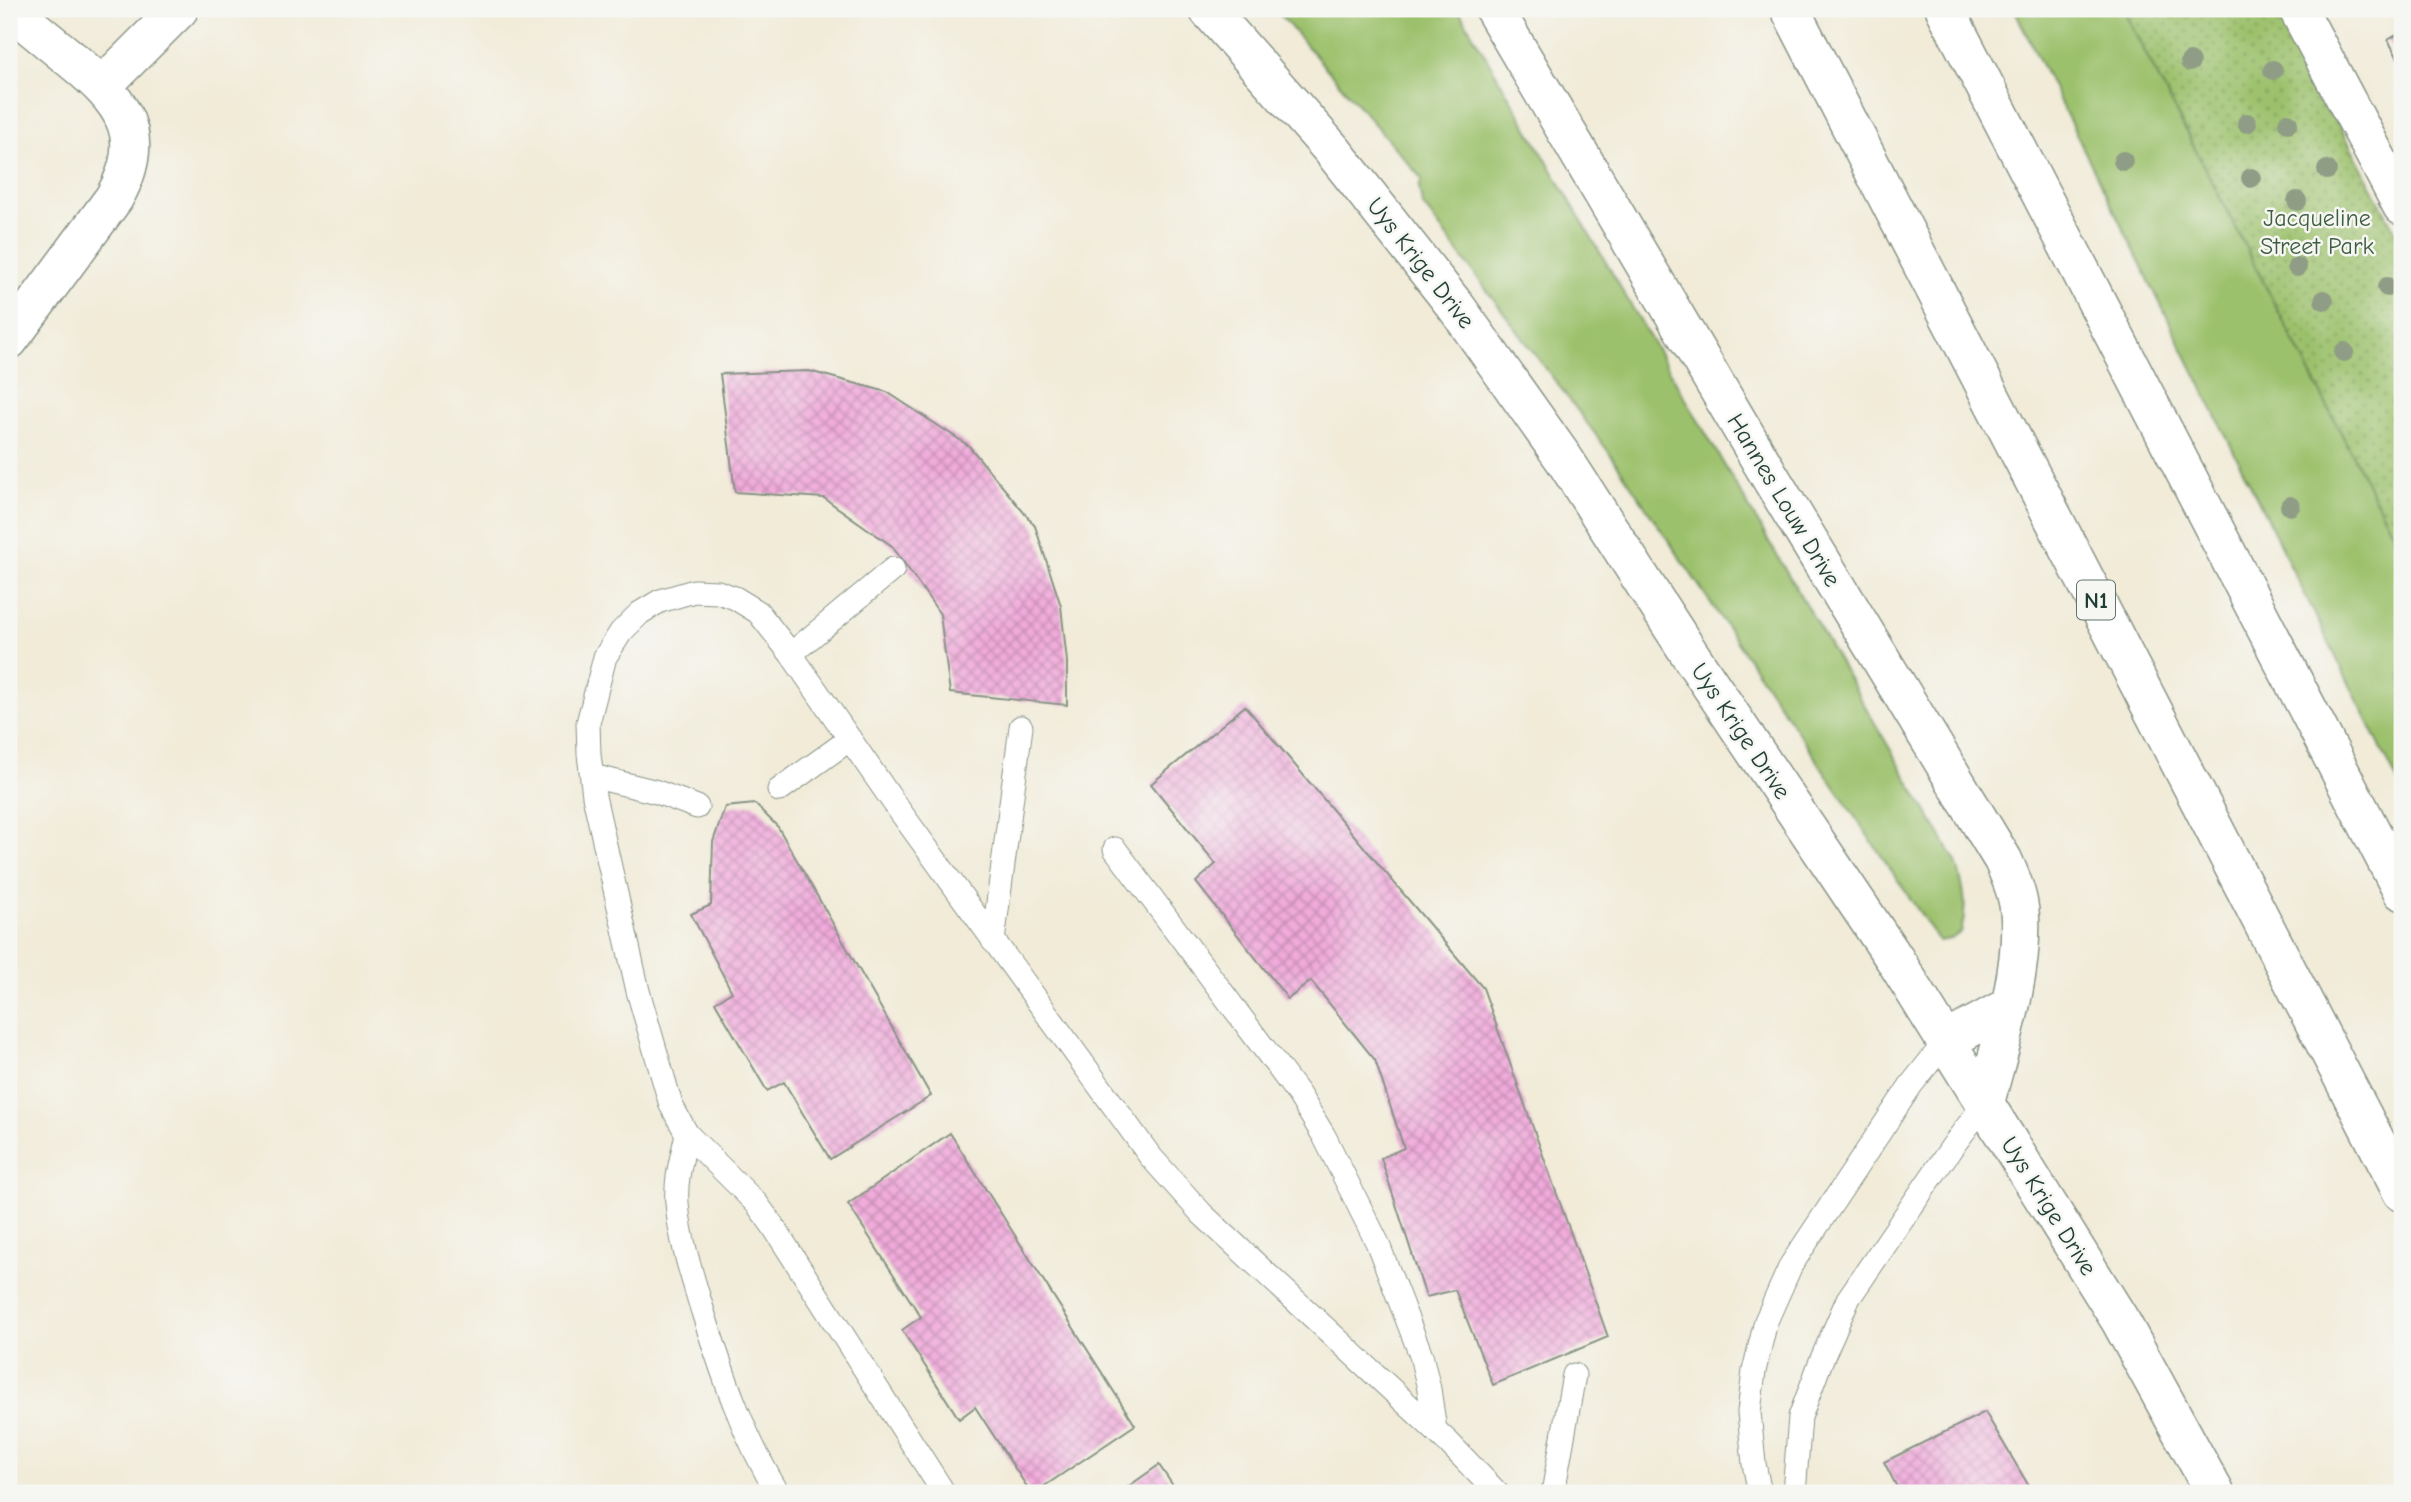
<svg xmlns="http://www.w3.org/2000/svg" width="2411" height="1502" font-family="'Comic Neue',sans-serif">
	<style>
		.grass { fill: #9cc16c; stroke: #5e7f50; stroke-width: 2 }
		.park { fill: url(#park-dots); stroke: #5e7f50; stroke-width: 2 }
		.building { fill: url(#building-cross-hatch) }
		.lines { fill: none; stroke-linecap: round; stroke-linejoin: round }
		.lane-casing { stroke: #889486; stroke-width: 25 }
		.street-casing { stroke: #889486; stroke-width: 41 }
		.secondary-casing { stroke: #889486; stroke-width: 41 }
		.highway-casing { stroke: #889486; stroke-width: 41 }
		.lane { stroke: #fff; stroke-width: 23 }
		.street { stroke: #fff; stroke-width: 38 }
		.secondary { stroke: #fff; stroke-width: 38 }
		.highway { stroke: #fff; stroke-width: 38 }
		.tree { fill: #8f9d86 }
		.labels { text-anchor: middle; stroke-width: 5; stroke-linejoin: round; paint-order: stroke }
		.shield { fill: #f6f6f2; stroke: #60746d; stroke-width: 2 }
		.shield-label { font-size: 23px; font-weight: bold; fill: #1f3d34 }
		.park-label { font-size: 24px; fill: #3e5e42; stroke: #f6f6f2 }
		.street-label { font-size: 24px; fill: #1f3d34; stroke: #f6f6f2 }
	</style>
	<defs>
		<pattern id="park-dots" width="8" height="8" patternUnits="userSpaceOnUse" patternTransform="scale(1.75)"><rect width="8" height="8" fill="#9cc16c"/><path d="M2 2h.1M6 6h.1" fill="none" stroke="#7f9e5a" stroke-width="1.8" stroke-linecap="round"/></pattern>
		<pattern id="building-cross-hatch" width="8" height="8" patternUnits="userSpaceOnUse" patternTransform="scale(1.75)"><rect width="8" height="8" fill="#f1aadb"/><path d="M0 0l8 8M0 8l8-8" fill="none" stroke="#c38cb2"/></pattern>
	</defs>
	<rect width="100%" height="100%" fill="#f6f6f2"/>
	<filter id="ink" filterUnits="userSpaceOnUse"><feTurbulence type="fractalNoise" baseFrequency=".0143" numOctaves="2"/><feDisplacementMap in="SourceGraphic" scale="14" xChannelSelector="R" yChannelSelector="G"/><feConvolveMatrix kernelMatrix="1 2 1 2 8 2 1 2 1" color-interpolation-filters="sRGB"/></filter>
	<filter id="wash" filterUnits="userSpaceOnUse"><feTurbulence type="fractalNoise" baseFrequency=".00686" numOctaves="4" result="noise"/><feDisplacementMap in="SourceGraphic" scale="28" xChannelSelector="R" yChannelSelector="G"/><feGaussianBlur stdDeviation="1.57" result="paint"/><feColorMatrix in="noise" values="0 0 0 0 0 0 0 0 0 0 0 0 0 0 0 0 0 1.4 0 .05"/><feComposite in="paint" operator="in"/></filter>
	<g filter="url(#wash)">
		<rect width="100%" height="100%" fill="#f1ebd8"/>
		<!-- grass -->
		<path class="grass" d="M 1275,9 L 1458,9 L 1956,862 C 1964,887 1968,907 1961,932 L 1951,939 L 1939,941 L 1608,451 L 1422,204 L 1419,187 L 1422,179 Z
			M 2014,9 L 2123,9 L 2402,551 L 2402,790 Z"/>
		<!-- park -->
		<path class="park" d="M 2123,9 L 2279,9 L 2402,245 L 2402,551 Z"/>
		<g id="blocks">
			<!-- building -->
			<path class="building" d="M 2402,32 L 2402,66 L 2388,40 Z
				M 809,371 L 887,392 L 969,446 L 1035,526 L 1061,606 L 1067,662 L 1067,705 L 950,693 L 940,614 L 892,546 L 824,498 L 735,492 L 720,374 Z
				M 1245,706 L 1483,988 L 1608,1337 L 1493,1385 L 1455,1290 L 1426,1297 L 1381,1158 L 1404,1148 L 1375,1060 L 1311,981 L 1288,999 L 1196,882 L 1216,864 L 1151,784 Z
				M 755,804 L 778,827 L 931,1096 L 830,1159 L 784,1082 L 767,1091 L 715,1002 L 732,992 L 691,914 L 711,905 L 713,842 L 725,807 Z
				M 950,1133 L 1135,1425 L 1034,1493 L 1031,1493 L 975,1407 L 959,1419 L 902,1330 L 921,1317 L 848,1204 Z
				M 1985,1412 L 2033,1493 L 1900,1493 L 1884,1462 Z
				M 1159,1465 L 1178,1493 L 1119,1493 Z"/>
		</g>
	</g>
	<g filter="url(#ink)">
		<use href="#blocks" fill-opacity="0" stroke="#889486" stroke-width="2"/>
		<g class="lines">
			<defs>
				<path id="lane" d="M 791,654 L 893,569
					M 592,776 L 657,792 L 697,807
					M 779,790 L 850,739
					M 1115,849 L 1299,1095 L 1324,1136 L 1377,1242 L 1421,1355 L 1429,1389 L 1435,1430
					M 993,941 L 1021,727
					M 687,1134 C 682,1157 675,1180 677,1203 C 680,1240 692,1276 703,1312 C 723,1375 743,1436 778,1493
					M 944,1493 L 773,1226 L 757,1204 L 687,1134 L 671,1105 L 638,991 L 594,796 L 589,754 L 588,723 L 605,657 L 621,632 L 640,613 L 660,601 L 694,591 L 718,592 L 735,598 L 758,612 L 791,654 L 894,803 L 1150,1156 L 1202,1214 L 1449,1443 L 1497,1493
					M 1553,1493 L 1574,1375
					M 1760,1493 L 1754,1464 L 1749,1412 L 1754,1371 L 1766,1321 L 1791,1265 L 1911,1085 L 1946,1041
					M 1794,1493 L 1800,1417 L 1821,1361 L 1848,1299 L 1952,1147 L 1985,1103"/>
				<path id="street" d="M 2298,9 L 2402,206
					M 103,85 L 179,9
					M 9,340 L 114,198 C 150,135 122,101 72,60 C 51,43 30,26 10,9"/>
				<path id="secondary" d="M 1208,9 L 1333,151 L 1457,308 L 1564,459 L 1689,653 L 1894,958 L 2121,1322 L 2215,1493
					M 1494,9 L 1772,480 L 2003,860 C 2011,878 2019,896 2020,917 C 2023,977 2000,1045 1985,1103
					M 1946,1041 L 2010,1006"/>
				<path id="highway" d="M 1790,9 L 2402,1192
					M 1945,9 L 2402,891"/>
			</defs>
			<!-- lane casing -->
			<use href="#lane" class="lane-casing"/>
			<!-- street casing -->
			<use href="#street" class="street-casing"/>
			<!-- secondary casing -->
			<use href="#secondary" class="secondary-casing"/>
			<!-- highway casing -->
			<use href="#highway" class="highway-casing"/>
			<!-- lane -->
			<use href="#lane" class="lane"/>
			<!-- street -->
			<use href="#street" class="street"/>
			<!-- secondary -->
			<use href="#secondary" class="secondary"/>
			<!-- highway -->
			<use href="#highway" class="highway"/>
		</g>
		<!-- trees -->
		<g class="tree">
			<circle cx="2190" cy="62" r="10"/>
			<circle cx="2273" cy="70" r="10"/>
			<circle cx="2247" cy="123" r="10"/>
			<circle cx="2288" cy="123" r="10"/>
			<circle cx="2123" cy="161" r="10"/>
			<circle cx="2327" cy="170" r="10"/>
			<circle cx="2251" cy="178" r="10"/>
			<circle cx="2297" cy="201" r="10"/>
			<circle cx="2297" cy="267" r="10"/>
			<circle cx="2387" cy="287" r="10"/>
			<circle cx="2324" cy="300" r="10"/>
			<circle cx="2344" cy="352" r="10"/>
			<circle cx="2290" cy="506" r="10"/>
		</g>
	</g>
	<g class="labels">
		<!-- shield labels -->
		<rect class="shield" x="2077" y="580.5" width="38" height="39" rx="5"/>
		<g class="shield-label">
			<text x="2096" y="608">N1</text>
		</g>
		<!-- park labels -->
		<g class="park-label">
			<text x="2317" y="226">Jacqueline<tspan x="2317" dy="28">Street Park</tspan></text>
		</g>
		<!-- street labels -->
		<g class="street-label">
			<text transform="translate(1421 263) rotate(52)" y="8">Uys Krige Drive</text>
			<text transform="translate(1784 500) rotate(59)" y="8">Hannes Louw Drive</text>
			<text transform="translate(1741 731) rotate(56)" y="8">Uys Krige Drive</text>
			<text transform="translate(2049 1206) rotate(58)" y="8">Uys Krige Drive</text>
		</g>
	</g>
	<!-- margin -->
	<rect width="2411" height="1502" fill="none" stroke="#f6f6f2" stroke-width="35"/>
</svg>
